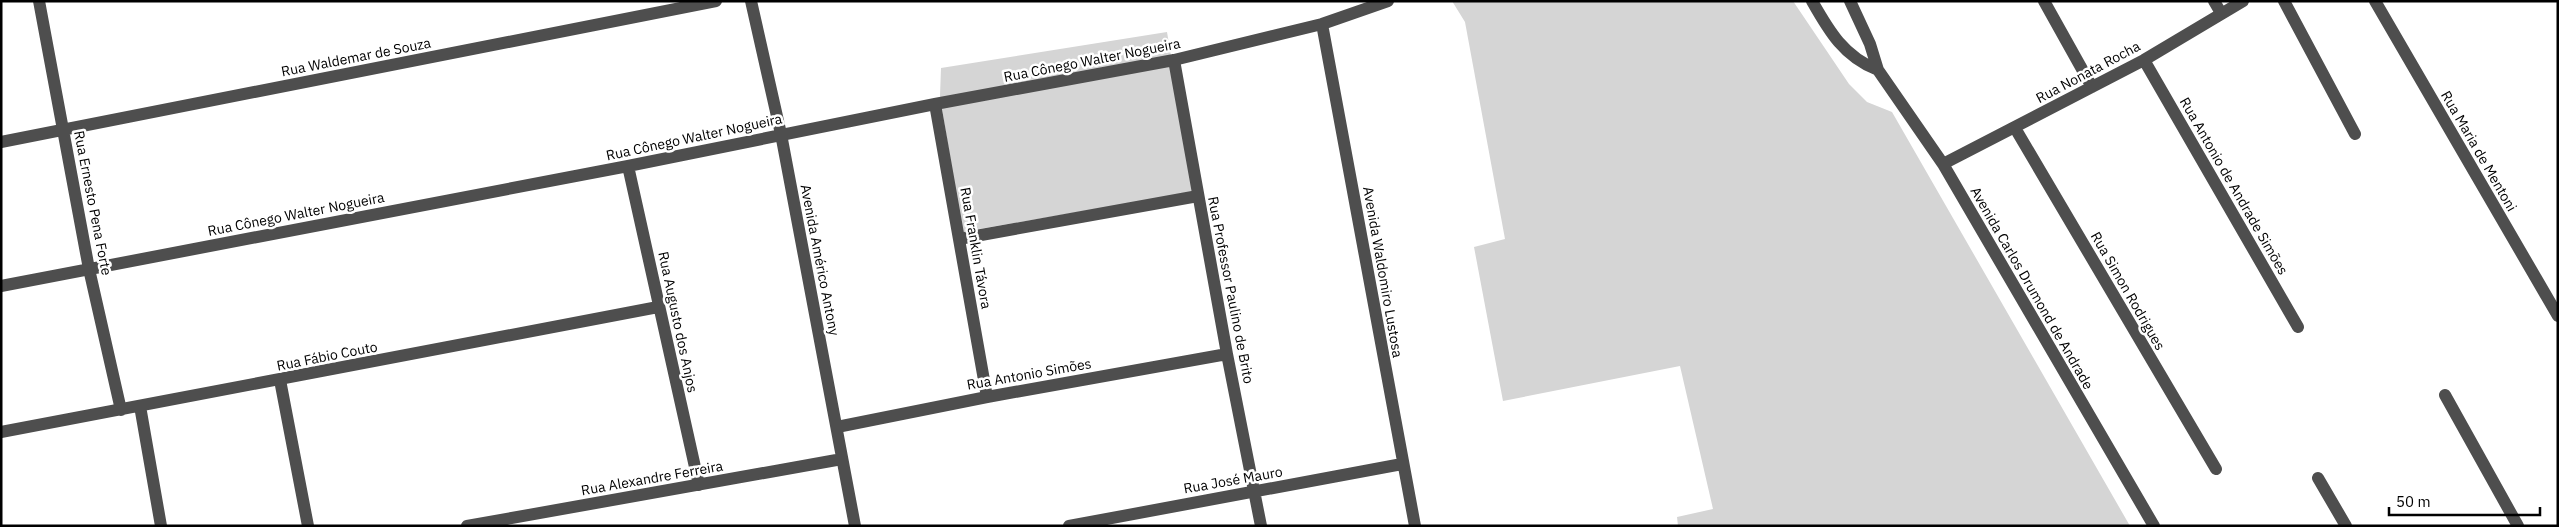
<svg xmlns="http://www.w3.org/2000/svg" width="2559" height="527" font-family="'IBM Plex Sans',sans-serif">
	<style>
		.green { fill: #d5d5d5 }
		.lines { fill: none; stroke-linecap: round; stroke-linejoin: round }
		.minor { stroke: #4e4e4e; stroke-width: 12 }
		.labels { text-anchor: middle; stroke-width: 5; stroke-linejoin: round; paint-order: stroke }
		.street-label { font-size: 14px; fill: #000; stroke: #fff }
	</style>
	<rect width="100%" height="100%" fill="#fff"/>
	<!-- green -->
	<path class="green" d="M 1452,1 L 1793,1 L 1849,84 L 1867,102 L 1892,112 L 2130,526 L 1678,526 L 1677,517 L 1713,509 L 1680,366 L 1503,401 L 1474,247 L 1505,239 L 1465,22 Z
		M 1167,32 L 1194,192 L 962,232 L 940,96 L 941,68 Z"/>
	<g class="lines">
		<!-- minor -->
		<path class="minor" d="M 39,1 L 89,269 L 121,410
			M 751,1 L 781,134 L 855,526
			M 1812,1 C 1829,31 1844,57 1878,70
			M 1850,1 L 1870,44 L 1878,70 L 1943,164 L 2154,526
			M 2044,1 L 2092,87
			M 2214,1 L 2221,13
			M 2284,1 L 2355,134
			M 2375,1 L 2558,316
			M 1322,24 L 1415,526
			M 1174,60 L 1227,354 L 1261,526
			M 2144,60 L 2298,327
			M 935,104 L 987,397
			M 2015,128 L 2216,469
			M 1,142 L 716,1
			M 1943,164 L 2144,60 L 2243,1
			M 628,166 L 699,485
			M 959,239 L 1198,196
			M 1,286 L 628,166 L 935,104 L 1174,60 L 1322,24 L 1388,1
			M 280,380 L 308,526
			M 2445,395 L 2518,526
			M 140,406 L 161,526
			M 837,427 L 987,397 L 1227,354
			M 1,432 L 658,307
			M 2318,478 L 2346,526
			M 467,526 L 842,459
			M 1069,526 L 1402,464"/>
	</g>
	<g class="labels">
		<!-- street labels -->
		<g class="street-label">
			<text transform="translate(356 57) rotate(-11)" y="5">Rua Waldemar de Souza</text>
			<text transform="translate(1092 60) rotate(-11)" y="5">Rua Cônego Walter Nogueira</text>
			<text transform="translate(2088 72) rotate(-28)" y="5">Rua Nonata Rocha</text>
			<text transform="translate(694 137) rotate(-12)" y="5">Rua Cônego Walter Nogueira</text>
			<text transform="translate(2479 151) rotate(60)" y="5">Rua Maria de Mentoni</text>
			<text transform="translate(2234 186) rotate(60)" y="5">Rua Antonio de Andrade Simões</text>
			<text transform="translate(93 203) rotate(79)" y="5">Rua Ernesto Pena Forte</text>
			<text transform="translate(296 214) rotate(-11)" y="5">Rua Cônego Walter Nogueira</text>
			<text transform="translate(976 248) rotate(80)" y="5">Rua Franklin Távora</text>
			<text transform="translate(820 260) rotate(79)" y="5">Avenida Américo Antony</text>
			<text transform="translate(1383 272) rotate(80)" y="5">Avenida Waldomiro Lustosa</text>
			<text transform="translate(2032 288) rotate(60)" y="5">Avenida Carlos Drumond de Andrade</text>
			<text transform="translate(1231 290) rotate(79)" y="5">Rua Professor Paulino de Brito</text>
			<text transform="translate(2128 291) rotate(60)" y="5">Rua Simon Rodrigues</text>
			<text transform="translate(678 322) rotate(78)" y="5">Rua Augusto dos Anjos</text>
			<text transform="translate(327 356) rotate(-11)" y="5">Rua Fábio Couto</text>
			<text transform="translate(1029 374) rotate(-10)" y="5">Rua Antonio Simões</text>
			<text transform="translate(652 478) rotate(-10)" y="5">Rua Alexandre Ferreira</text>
			<text transform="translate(1233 480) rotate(-10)" y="5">Rua José Mauro</text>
		</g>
	</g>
	<!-- border -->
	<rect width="2559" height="527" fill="none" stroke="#000000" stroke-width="5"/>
	<!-- scale -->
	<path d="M2389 507v8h151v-8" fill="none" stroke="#000000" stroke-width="2.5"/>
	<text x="2396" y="507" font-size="15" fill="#000000" stroke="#ffffff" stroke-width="4" paint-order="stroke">50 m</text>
</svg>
